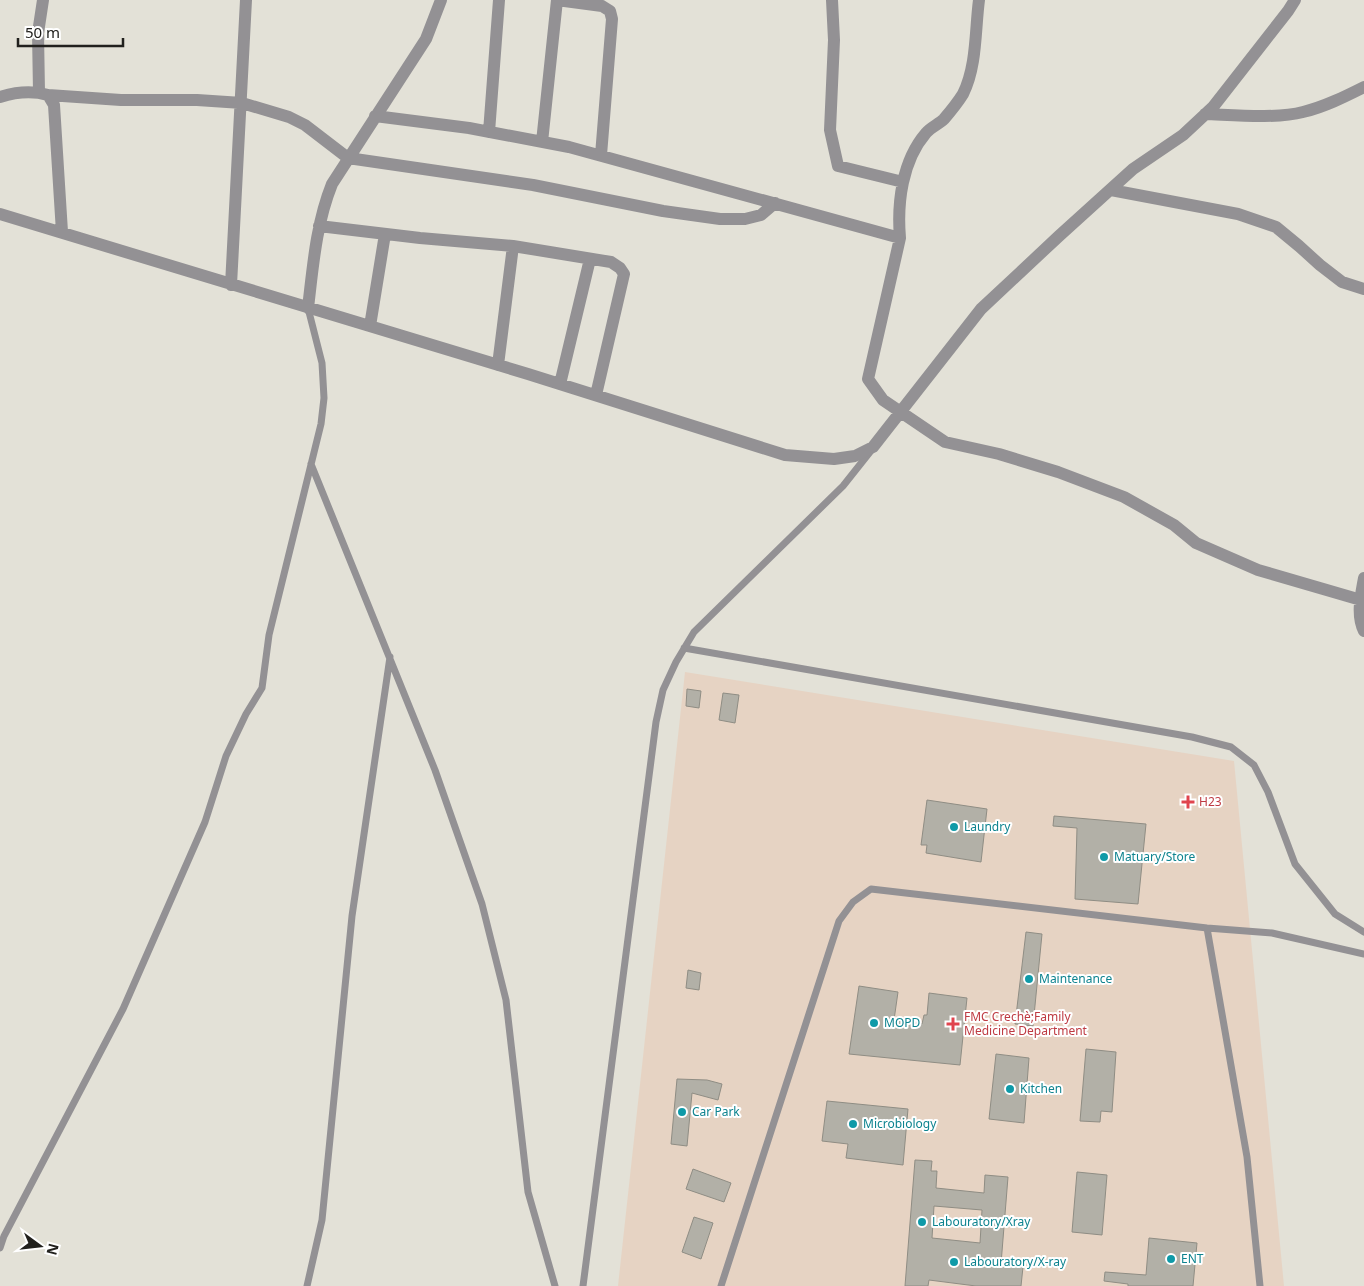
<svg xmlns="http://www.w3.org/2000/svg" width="1364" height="1286" font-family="'Noto Sans',sans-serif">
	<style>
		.medical { fill: #e6d3c3 }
		.building { fill: #b2b0a7; stroke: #8f8d84; fill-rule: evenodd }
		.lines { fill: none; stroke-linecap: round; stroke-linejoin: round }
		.service { stroke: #939194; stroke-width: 7 }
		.minor { stroke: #939194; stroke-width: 12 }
		.health-dot { fill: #e0444e; stroke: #fff; stroke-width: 2 }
		.culture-dot { fill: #0f9aa8; stroke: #fff; stroke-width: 2 }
		.labels { text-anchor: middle; stroke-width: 4; stroke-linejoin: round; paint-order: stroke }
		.health-label { font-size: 12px; fill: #be3a42; stroke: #fff; text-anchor: start }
		.culture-label { font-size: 12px; fill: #0d838f; stroke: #fff; text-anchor: start }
	</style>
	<rect width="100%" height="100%" fill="#e3e1d7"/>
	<!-- medical -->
	<path class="medical" d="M 685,672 L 1234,761 L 1284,1286 L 618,1286 Z"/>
	<!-- building -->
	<path class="building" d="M 687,689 L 701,691 L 699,708 L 686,706 Z
		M 723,693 L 739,695 L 735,723 L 719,720 Z
		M 927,800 L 987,809 L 981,862 L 926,853 L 927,845 L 921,845 Z
		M 1054,816 L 1146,824 L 1138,904 L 1075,899 L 1077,828 L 1053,826 Z
		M 1026,932 L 1042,934 L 1033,1026 L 1015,1024 Z
		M 688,970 L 701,973 L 699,990 L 686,988 Z
		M 859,986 L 898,992 L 894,1020 L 922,1024 L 924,1015 L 927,1015 L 929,993 L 967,998 L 960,1065 L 849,1054 Z
		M 1086,1049 L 1116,1052 L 1112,1112 L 1101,1111 L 1100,1122 L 1080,1121 Z
		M 996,1054 L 1029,1058 L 1024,1123 L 989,1119 Z
		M 677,1079 L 707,1080 L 722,1084 L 718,1100 L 692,1093 L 687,1146 L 671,1144 Z
		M 827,1101 L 908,1109 L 903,1165 L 846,1158 L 848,1144 L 822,1141 Z
		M 915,1160 L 932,1161 L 931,1171 L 937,1171 L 936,1188 L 984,1193 L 985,1175 L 1008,1177 L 1001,1264 L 1023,1267 L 1021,1286 L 976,1286 L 929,1280 L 928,1286 L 905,1286 ZM 934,1206 L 982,1210 L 980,1243 L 932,1238 Z
		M 693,1169 L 731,1183 L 724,1202 L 686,1189 Z
		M 1077,1172 L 1107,1175 L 1102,1235 L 1072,1232 Z
		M 694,1217 L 713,1223 L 701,1259 L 682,1252 Z
		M 1149,1238 L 1197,1243 L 1193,1286 L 1128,1286 L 1128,1284 L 1104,1281 L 1105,1272 L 1146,1275 Z"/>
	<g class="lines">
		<!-- service -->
		<path class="service" d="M 311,464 L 435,770 L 482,904 L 506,1000 L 528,1192 L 555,1286
			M 684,648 L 1192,737 L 1231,747 L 1254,765 L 1268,792 L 1295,864 L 1335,914 L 1364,932
			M 1207,928 L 1247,1157 L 1260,1286
			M 0,1248 L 4,1236 L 123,1009 L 205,822 L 226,756 L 246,714 L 262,688 L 269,635 L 321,424 L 324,398 L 322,363 L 308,308
			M 307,1286 L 322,1220 L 352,916 L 390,657
			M 583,1286 L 656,722 L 663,690 L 676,662 L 694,632 L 843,486 L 870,452
			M 721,1286 L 839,921 L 853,902 L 871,889 L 1207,928 L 1272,933 L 1364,954"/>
		<!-- minor -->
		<path class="minor" d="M 557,0 L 602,6 L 610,11 L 612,19 L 601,155
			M 832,0 L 834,40 L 830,130 L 838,166 L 903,182
			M 979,0 C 975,30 977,66 963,94 C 958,102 950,112 944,119 C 939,124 931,127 926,133 C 902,161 897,203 900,238 L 868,379 L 883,400 L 945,442 L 999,454 L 1058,472 L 1124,497 L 1174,525 L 1196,543 L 1258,570 L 1361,600
			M 39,92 L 38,33 L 43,0
			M 48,95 L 121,100 L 197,100 L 242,103 L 289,117 L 305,125 L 348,158 L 533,185 L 663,211 L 720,219 L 745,219 L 761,215 L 775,203
			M 0,97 C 16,92 31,90 48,95 L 54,105 L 62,232
			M 1205,114 C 1233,115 1277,119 1303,112 C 1324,107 1344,97 1364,87
			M 375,116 L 469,128 L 569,147 L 900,238
			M 489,132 L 499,0
			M 542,142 L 557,0
			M 1111,190 L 1238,214 L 1276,227 L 1299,246 L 1320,265 L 1342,282 L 1364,289
			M 0,214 L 528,374 L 785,455 L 834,459 L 855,456 L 873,447 L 981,309 L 1059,236 L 1133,169 L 1183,135 L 1213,107 L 1288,11 L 1295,0
			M 319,226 L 420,238 L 513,246 L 611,262 L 620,268 L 624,274 L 596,395
			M 231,285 L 246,0
			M 308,308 C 313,266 316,224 332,184 L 426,39 L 441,0
			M 370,326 L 385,234
			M 498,365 L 513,246
			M 560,384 L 590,259
			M 1364,578 C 1361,595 1356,615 1364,631"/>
	</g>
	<!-- markers -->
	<g class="health-dot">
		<path d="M1185.5 794.5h5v5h5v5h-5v5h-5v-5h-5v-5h5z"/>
		<path d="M950.5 1016.5h5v5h5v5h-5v5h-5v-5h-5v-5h5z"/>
	</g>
	<g class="culture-dot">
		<circle cx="954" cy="827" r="5"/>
		<circle cx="1104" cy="857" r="5"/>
		<circle cx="1029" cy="979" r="5"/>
		<circle cx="874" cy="1023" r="5"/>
		<circle cx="1010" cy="1089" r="5"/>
		<circle cx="682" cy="1112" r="5"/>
		<circle cx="853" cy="1124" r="5"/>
		<circle cx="922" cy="1222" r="5"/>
		<circle cx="1171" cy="1259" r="5"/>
		<circle cx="954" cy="1262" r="5"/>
	</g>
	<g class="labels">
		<!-- health labels -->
		<g class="health-label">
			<text x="1199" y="806">H23</text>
			<text x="964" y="1021">FMC Crechè;Family<tspan x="964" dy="14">Medicine Department</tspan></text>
		</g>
		<!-- culture labels -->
		<g class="culture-label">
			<text x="964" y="831">Laundry</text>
			<text x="1114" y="861">Matuary/Store</text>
			<text x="1039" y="983">Maintenance</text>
			<text x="884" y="1027">MOPD</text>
			<text x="1020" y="1093">Kitchen</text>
			<text x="692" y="1116">Car Park</text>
			<text x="863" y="1128">Microbiology</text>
			<text x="932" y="1226">Labouratory/Xray</text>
			<text x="1181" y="1263">ENT</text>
			<text x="964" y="1266">Labouratory/X-ray</text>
		</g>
	</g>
	<!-- north arrow -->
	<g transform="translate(40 1246) rotate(105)" stroke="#ffffff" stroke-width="4" paint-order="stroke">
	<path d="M0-4L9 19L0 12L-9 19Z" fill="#21201d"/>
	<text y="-8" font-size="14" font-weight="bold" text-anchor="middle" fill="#21201d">N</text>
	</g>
	<!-- scale -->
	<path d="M18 38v8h105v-8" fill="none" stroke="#21201d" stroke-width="2.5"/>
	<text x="25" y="38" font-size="15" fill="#21201d" stroke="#ffffff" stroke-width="4" paint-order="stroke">50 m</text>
</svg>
